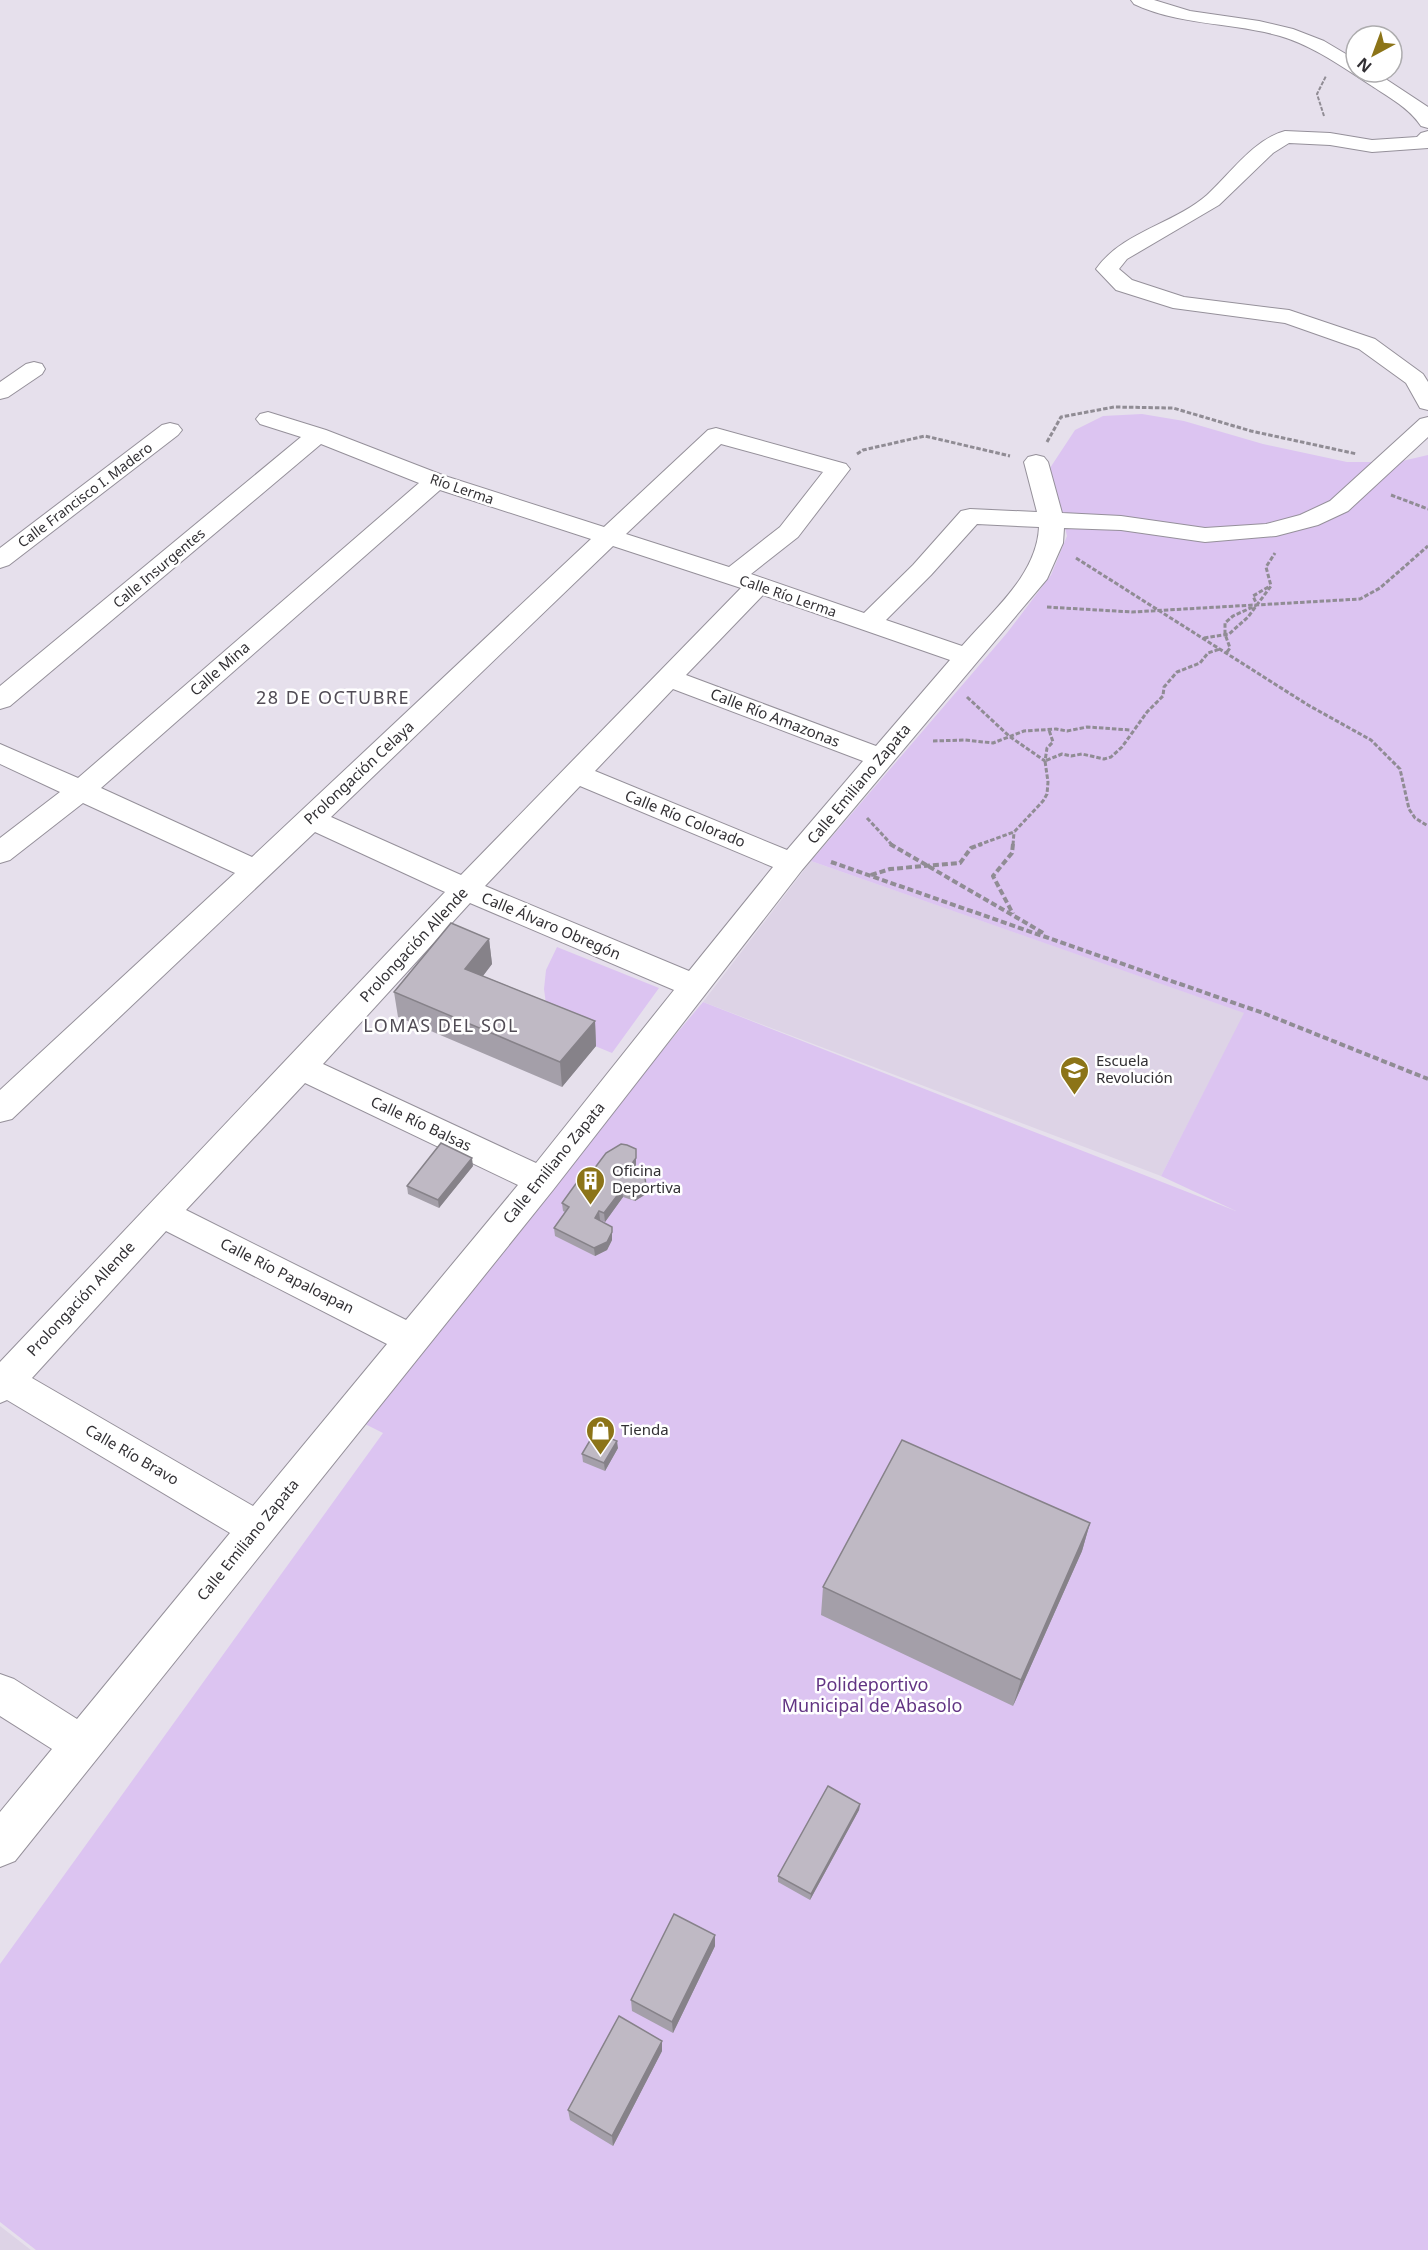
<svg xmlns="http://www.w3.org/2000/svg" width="1428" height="2250" font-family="'Noto Sans',sans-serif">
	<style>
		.built { fill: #ddd3e6 }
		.green { fill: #dcc4f1 }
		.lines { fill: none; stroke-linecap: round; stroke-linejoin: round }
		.minor-casing { stroke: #95909a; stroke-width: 2 }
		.path-far2 { stroke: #908c94; stroke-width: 2; stroke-dasharray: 4 1.5; stroke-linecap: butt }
		.path-far1 { stroke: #908c94; stroke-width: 3; stroke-dasharray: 4.5 2; stroke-linecap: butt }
		.path { stroke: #908c94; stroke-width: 4; stroke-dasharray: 6 3; stroke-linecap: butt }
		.minor { fill: #fff; fill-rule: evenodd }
		.wall { fill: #a49fa9 }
		.shaded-wall { fill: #868289 }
		.building { fill: #bfb9c4; stroke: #868289; stroke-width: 1.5 }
		.labels { text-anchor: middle; stroke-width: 5; stroke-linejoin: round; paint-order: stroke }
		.far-street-label { font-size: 14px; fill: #323034; stroke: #fff }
		.street-label { font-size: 15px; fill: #323034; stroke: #fff }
		.poi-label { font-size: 15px; fill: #323034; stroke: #fff; text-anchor: start }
		.quarter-label { font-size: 18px; letter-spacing: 1.5px; fill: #514c55; stroke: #fff }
		.near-park-label { font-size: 18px; fill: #623483; stroke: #fff }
	</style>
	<rect width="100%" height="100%" fill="#e6e0ec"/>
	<!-- built -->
	<path class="built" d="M 811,861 L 1245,1013 L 1161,1176 L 703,1002 Z
		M 0,2226 L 31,2250 L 0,2250 Z"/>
	<!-- green -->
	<path class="green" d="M 1142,414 L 1184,421 L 1263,444 L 1347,462 L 1398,462 L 1428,455 L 1428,2250 L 36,2250 L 0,2222 L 0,1964 L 383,1433 L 361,1422 L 536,1201 L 703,1002 L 1236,1211 L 1161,1176 L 1244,1013 L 811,861 L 1007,633 L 1051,575 L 1067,536 L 1050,468 L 1075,430 L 1103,416 Z
		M 557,947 L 659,988 L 612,1053 L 549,1027 L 544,989 L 546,970 Z"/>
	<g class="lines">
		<defs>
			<path id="minor" d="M 1131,0 L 1154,0 L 1190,11 L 1259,21 L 1293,29 L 1324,41 L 1356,60 L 1356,72 L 1375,72 L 1428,107 L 1428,128 L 1421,126 C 1409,108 1390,98 1372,86 C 1344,68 1314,46 1280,36 C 1231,22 1181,26 1134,4 Z
				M 1285,131 L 1330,133 L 1372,140 L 1417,137 L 1421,133 L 1428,131 L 1428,148 L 1372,152 L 1330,145 L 1289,143 L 1273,153 L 1219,205 L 1127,259 L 1119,269 L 1132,280 L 1184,297 L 1289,310 L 1375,339 L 1423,374 L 1428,382 L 1428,410 L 1420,408 L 1406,383 L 1359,349 L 1285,323 L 1173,308 L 1116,290 L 1096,269 C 1122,232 1174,224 1207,195 C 1230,174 1254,139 1285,131 Z
				M 34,362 L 42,364 L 45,369 L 42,374 L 8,397 L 0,399 L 0,382 L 26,364 Z
				M 268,412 L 326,430 L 445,476 L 604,527 L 708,430 L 716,428 L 846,464 L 850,469 L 798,537 L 751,574 L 864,613 L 913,565 L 961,511 L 970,509 L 1037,512 L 1024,462 L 1028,457 L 1036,455 L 1044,457 L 1048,462 L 1062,513 L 1121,516 L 1205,528 L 1266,524 L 1300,515 L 1330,501 L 1420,419 L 1428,417 L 1428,437 L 1348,511 L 1318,525 L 1276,536 L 1205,542 L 1121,530 L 1064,528 L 1063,543 L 1047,579 L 802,870 L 553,1190 L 15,1861 L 0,1867 L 0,1812 L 52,1749 L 0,1716 L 0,1674 L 14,1679 L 77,1719 L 230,1533 L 7,1400 L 0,1403 L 0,1362 L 445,892 L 315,832 L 12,1119 L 0,1122 L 0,1090 L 235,873 L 83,803 L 10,860 L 0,863 L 0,838 L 60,792 L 0,764 L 0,744 L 78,778 L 419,483 L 321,444 L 10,706 L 0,709 L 0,686 L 301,437 L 260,424 L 256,419 L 260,414 ZM 721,444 L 823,472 L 780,527 L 729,567 L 626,534 ZM 440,490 L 591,539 L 252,857 L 101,788 ZM 977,524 L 1039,527 C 1037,575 992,611 962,646 L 886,620 L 931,575 ZM 613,546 L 741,588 L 461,875 L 331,817 ZM 763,595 L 950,660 L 876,746 L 686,675 ZM 673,689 L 863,761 L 787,850 L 595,771 ZM 580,786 L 773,867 L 689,971 L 485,886 ZM 470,903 L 674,990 L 536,1163 L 323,1064 ZM 305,1083 L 518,1185 L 406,1320 L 186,1210 ZM 166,1231 L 387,1344 L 253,1506 L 32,1378 Z
				M 170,423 L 178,425 L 182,430 L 178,435 L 9,565 L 0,568 L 0,548 L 162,425 Z"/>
		</defs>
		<!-- minor casing -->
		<use href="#minor" class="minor-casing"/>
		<!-- path-far2 -->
		<path class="path-far2" d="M 1324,116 L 1317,94 L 1326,76"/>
		<!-- path-far1 -->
		<path class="path-far1" d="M 1047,442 L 1061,417 L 1114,407 L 1173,408 L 1251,431 L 1357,454
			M 857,454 L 863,450 L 925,436 L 1010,456
			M 1391,495 L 1428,509
			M 1076,558 L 1308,705 L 1371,740 L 1400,769 L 1409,809 L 1415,818 L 1428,826
			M 1047,607 L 1132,612 L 1360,599 L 1380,588 L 1428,546
			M 1204,638 L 1229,634 L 1248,617 L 1271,586 L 1266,567 L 1275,553
			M 1227,652 L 1230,648 L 1225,634 L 1225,623 L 1233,616 L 1257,605 L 1253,596 L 1270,586
			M 967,697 L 1009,736 L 1045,761 L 1047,748 L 1053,742 L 1049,730
			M 933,741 L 965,740 L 993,743 L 1024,731 L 1056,729 L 1067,731 L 1087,727 L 1131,730
			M 867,818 L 892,845
			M 978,845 L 1014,832 L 1043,801 L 1047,794 L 1048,782 L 1045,761 L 1062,754 L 1071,756 L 1082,754 L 1104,759 L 1111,757 L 1122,747 L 1147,712 L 1163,696 L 1164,687 L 1177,672 L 1200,663 L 1208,653 L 1220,649
			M 1013,845 L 1014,832"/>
		<!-- path -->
		<path class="path" d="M 890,844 L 1045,934
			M 1013,844 L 1012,853 L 993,876 L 1013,914
			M 831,862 L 1263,1013 L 1428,1079
			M 871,875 L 890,869 L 960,863 L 971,848 L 982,844"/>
		<!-- minor -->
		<use href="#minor" class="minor"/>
	</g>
	<!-- wall -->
	<path class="wall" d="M 489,939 L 492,964 L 483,976 L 595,1021 L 596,1046 L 562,1087 L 398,1017 L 394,992 Z
		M 636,1149 L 636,1167 L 633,1171 L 646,1194 L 635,1201 L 623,1197 L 605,1222 L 600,1220 L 612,1240 L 607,1250 L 595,1256 L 555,1236 L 554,1228 L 565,1212 L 563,1211 L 562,1203 L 594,1169 Z
		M 473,1166 L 439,1208 L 408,1194 L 407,1186 Z
		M 618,1448 L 605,1471 L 583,1462 L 582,1454 Z
		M 1090,1523 L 1082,1551 L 1013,1706 L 821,1615 L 823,1587 Z
		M 860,1804 L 859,1810 L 810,1900 L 778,1882 L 778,1876 Z
		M 715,1935 L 715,1946 L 673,2033 L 632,2011 L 631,2000 Z
		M 662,2041 L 662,2051 L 613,2146 L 570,2120 L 568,2110 Z"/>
	<!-- shaded-wall -->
	<path class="shaded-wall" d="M 489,939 L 492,964 L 469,994 L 465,969 Z
		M 595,1021 L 596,1046 L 562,1087 L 560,1062 Z
		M 636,1149 L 636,1167 L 629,1177 L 628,1169 Z
		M 472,1158 L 473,1166 L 439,1208 L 438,1200 Z
		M 646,1186 L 646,1194 L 635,1201 L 635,1193 Z
		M 622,1189 L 623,1197 L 605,1222 L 604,1213 Z
		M 599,1211 L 600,1220 L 595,1226 L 595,1218 Z
		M 612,1227 L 612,1240 L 607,1250 L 595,1256 L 594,1248 Z
		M 617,1441 L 618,1448 L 605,1471 L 604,1463 Z
		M 1090,1523 L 1082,1551 L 1013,1706 L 1021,1680 Z
		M 860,1804 L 859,1810 L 810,1900 L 811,1894 Z
		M 715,1935 L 715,1946 L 673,2033 L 672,2022 Z
		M 662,2041 L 662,2051 L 613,2146 L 612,2136 Z"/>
	<!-- building -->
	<path class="building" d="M 451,923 L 489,939 L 465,969 L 595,1021 L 560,1062 L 394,992 Z
		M 441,1143 L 472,1158 L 438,1200 L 407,1186 Z
		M 621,1144 L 627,1145 L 636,1149 L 636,1158 L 628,1169 L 645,1177 L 646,1186 L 635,1193 L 622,1189 L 604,1213 L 599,1211 L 595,1218 L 612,1227 L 612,1232 L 607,1242 L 594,1248 L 554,1228 L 569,1207 L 562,1203 L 588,1167 L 594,1169 L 606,1153 Z
		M 595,1432 L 617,1441 L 604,1463 L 582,1454 Z
		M 902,1440 L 1090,1523 L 1021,1680 L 823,1587 Z
		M 828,1786 L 860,1804 L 811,1894 L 778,1876 Z
		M 674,1914 L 715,1935 L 672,2022 L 631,2000 Z
		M 619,2016 L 662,2041 L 612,2136 L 568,2110 Z"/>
	<!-- icons -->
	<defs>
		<symbol id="school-pin" viewBox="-11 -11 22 30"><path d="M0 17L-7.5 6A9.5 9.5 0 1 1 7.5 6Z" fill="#8c7418" stroke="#fff"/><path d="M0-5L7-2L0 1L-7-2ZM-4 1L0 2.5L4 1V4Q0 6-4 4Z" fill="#fff"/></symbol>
		<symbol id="building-pin" viewBox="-11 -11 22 30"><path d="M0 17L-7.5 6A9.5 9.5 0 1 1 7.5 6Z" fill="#8c7418" stroke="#fff"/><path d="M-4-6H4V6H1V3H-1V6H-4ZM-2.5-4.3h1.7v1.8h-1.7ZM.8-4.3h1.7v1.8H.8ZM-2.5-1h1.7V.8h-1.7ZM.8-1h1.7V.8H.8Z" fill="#fff"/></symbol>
		<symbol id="shop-pin" viewBox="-11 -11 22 30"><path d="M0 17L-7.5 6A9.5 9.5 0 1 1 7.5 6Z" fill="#8c7418" stroke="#fff"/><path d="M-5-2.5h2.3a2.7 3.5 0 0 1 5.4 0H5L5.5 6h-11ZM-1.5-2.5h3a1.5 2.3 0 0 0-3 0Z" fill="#fff"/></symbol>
	</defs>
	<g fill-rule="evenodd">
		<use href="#school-pin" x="1058" y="1054" width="33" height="45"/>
		<use href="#building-pin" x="574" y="1164" width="33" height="45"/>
		<use href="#shop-pin" x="584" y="1414" width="33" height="45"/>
	</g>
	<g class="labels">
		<!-- far-street labels -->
		<g class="far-street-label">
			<text transform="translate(462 489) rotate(19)" y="5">Río Lerma</text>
			<text transform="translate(85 495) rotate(-37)" y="5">Calle Francisco I. Madero</text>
			<text transform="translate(159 568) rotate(-40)" y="5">Calle Insurgentes</text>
			<text transform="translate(788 596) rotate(19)" y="5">Calle Río Lerma</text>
		</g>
		<!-- street labels -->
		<g class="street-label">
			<text transform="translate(220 669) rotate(-41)" y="5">Calle Mina</text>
			<text transform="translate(775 718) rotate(21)" y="5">Calle Río Amazonas</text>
			<text transform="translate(359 773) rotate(-43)" y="5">Prolongación Celaya</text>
			<text transform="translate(859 784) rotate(-50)" y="5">Calle Emiliano Zapata</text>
			<text transform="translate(685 819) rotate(22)" y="5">Calle Río Colorado</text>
			<text transform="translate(551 926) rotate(23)" y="5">Calle Álvaro Obregón</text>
			<text transform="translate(414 945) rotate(-47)" y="5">Prolongación Allende</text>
			<text transform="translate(421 1124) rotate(25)" y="5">Calle Río Balsas</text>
			<text transform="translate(554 1163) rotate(-51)" y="5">Calle Emiliano Zapata</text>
			<text transform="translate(287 1276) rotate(27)" y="5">Calle Río Papaloapan</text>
			<text transform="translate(81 1299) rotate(-47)" y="5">Prolongación Allende</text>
			<text transform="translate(132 1455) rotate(30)" y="5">Calle Río Bravo</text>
			<text transform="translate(248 1540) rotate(-51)" y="5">Calle Emiliano Zapata</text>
		</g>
		<!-- poi labels -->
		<g class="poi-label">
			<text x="1096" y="1066">Escuela<tspan x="1096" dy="17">Revolución</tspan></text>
			<text x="612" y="1176">Oficina<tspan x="612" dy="17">Deportiva</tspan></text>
			<text x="621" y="1435">Tienda</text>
		</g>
		<!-- quarter labels -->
		<g class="quarter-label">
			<text x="333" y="704">28 DE OCTUBRE</text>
			<text x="441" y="1032">LOMAS DEL SOL</text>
		</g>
		<!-- near-park labels -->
		<g class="near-park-label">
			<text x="872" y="1691">Polideportivo<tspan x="872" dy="21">Municipal de Abasolo</tspan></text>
		</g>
	</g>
	<!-- north arrow -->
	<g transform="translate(1374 54) rotate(221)"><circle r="28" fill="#ffffff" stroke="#adacae" stroke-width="1.5"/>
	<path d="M0-4.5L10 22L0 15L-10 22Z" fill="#8c7418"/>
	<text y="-9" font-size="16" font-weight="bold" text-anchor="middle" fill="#323034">N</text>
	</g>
</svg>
